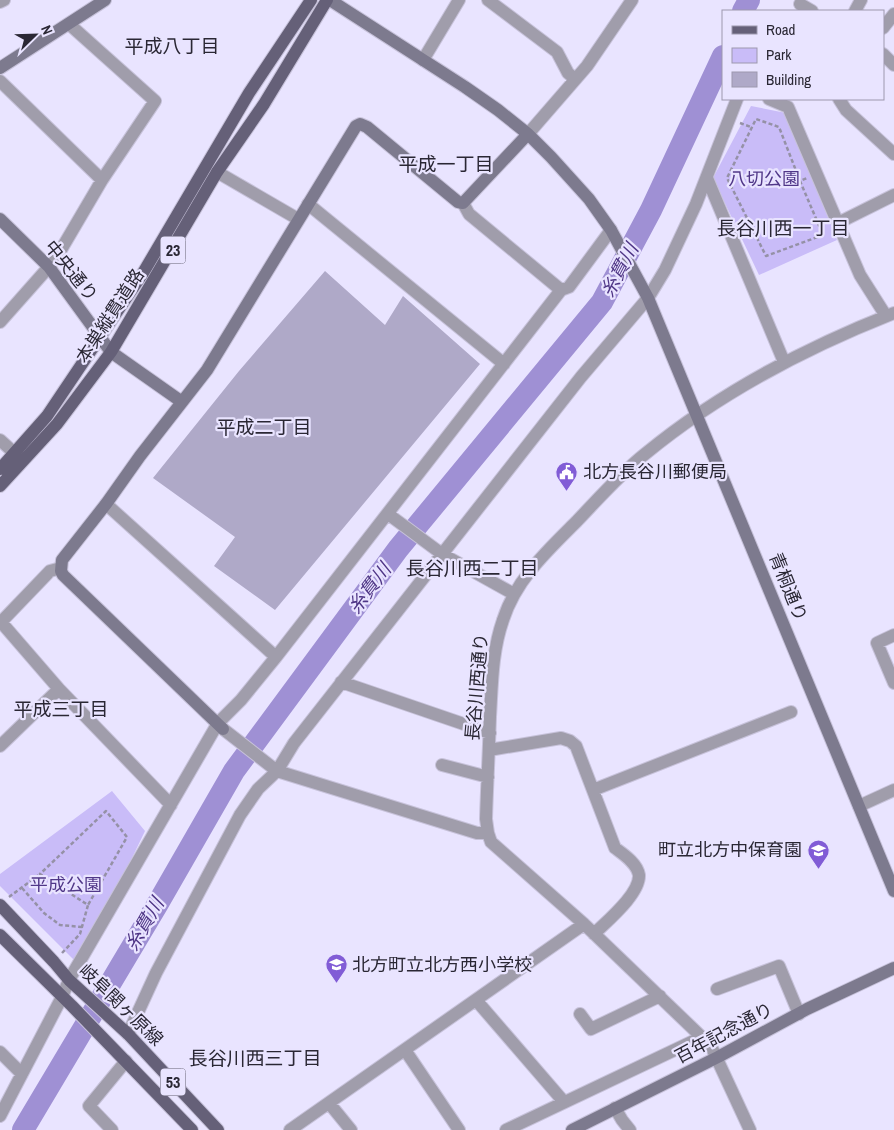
<svg xmlns="http://www.w3.org/2000/svg" width="894" height="1130" font-family="'Archivo Narrow','Noto Sans JP',sans-serif">
	<style>
		.green { fill: #c9bcf8 }
		.lines { fill: none; stroke-linecap: round; stroke-linejoin: round }
		.river { stroke: #9f90d4; stroke-width: 22 }
		.building { fill: #afa9c8 }
		.street-casing { stroke: #c7c2da; stroke-width: 14 }
		.secondary-casing { stroke: #c7c2da; stroke-width: 14 }
		.primary-casing { stroke: #c7c2da; stroke-width: 14 }
		.path { stroke: #9591a6; stroke-width: 2.5; stroke-dasharray: 4 2.5; stroke-linecap: butt }
		.street { stroke: #a09dab; stroke-width: 12 }
		.secondary { stroke: #7d7a8e; stroke-width: 12 }
		.primary { stroke: #656078; stroke-width: 12 }
		.labels { text-anchor: middle; stroke-width: 4.5; stroke-linejoin: round; paint-order: stroke }
		.shield { fill: #e9e4ff; stroke: #636071; stroke-width: 1 }
		.shield-label { font-size: 16px; font-weight: bold; fill: #2a2734 }
		.park-label { font-size: 18px; fill: #503788; stroke: #e9e4ff }
		.street-label { font-size: 18px; fill: #2a2734; stroke: #e9e4ff }
		.poi-label { font-size: 18px; fill: #2a2734; stroke: #e9e4ff; text-anchor: start }
		.neighbourhood-label { font-size: 19px; fill: #2a2734; stroke: #e9e4ff }
		.water-label { font-size: 19px; font-style: italic; fill: #4f3686; stroke: #e9e4ff }
	</style>
	<rect width="100%" height="100%" fill="#e9e4ff"/>
	<!-- green -->
	<path class="green" d="M 751,106 L 786,113 L 837,240 L 759,275 L 713,178 Z
		M 112,791 L 145,831 L 80,966 L 0,886 L 0,874 Z"/>
	<g class="lines">
		<!-- river -->
		<path class="river" d="M 743,11 L 749,0
			M 23,1130 L 157,905 L 234,771 L 398,549 L 602,302 L 651,210 L 723,56"/>
	</g>
	<!-- building -->
	<path class="building" d="M 325,271 L 385,325 L 403,296 L 480,364 L 275,610 L 214,566 L 235,537 L 153,478 L 239,371 Z"/>
	<g class="lines">
		<defs>
			<path id="street" d="M 488,0 L 557,52 L 568,73 L 575,79
				M 0,2 L 4,0
				M 800,4 L 812,11
				M 855,11 L 861,0
				M 883,28 L 894,14
				M 883,54 L 894,65
				M 423,60 L 459,0
				M 0,81 L 102,180
				M 769,99 L 788,107 L 860,275 L 886,316
				M 839,99 L 846,110 L 894,154
				M 528,134 L 587,66 L 632,0
				M 217,172 L 298,219
				M 707,178 L 784,362
				M 463,203 L 469,214 L 561,290
				M 308,204 L 504,364
				M 838,223 L 894,195
				M 0,322 L 55,260 L 102,180 L 155,101 L 69,24
				M 0,440 L 22,460
				M 106,504 L 276,657
				M 388,514 L 442,554 L 514,594
				M 61,568 L 50,571 L 1,622 L 59,689 L 171,805
				M 894,635 L 877,643 L 894,683
				M 341,682 L 490,733
				M 223,729 L 277,771 L 477,833 L 488,833 L 491,842 L 584,924 L 711,1046 L 750,1130
				M 0,746 L 59,689
				M 489,750 L 561,738 L 570,741 L 576,746 L 615,848 C 623,854 637,863 639,875 C 640,894 607,921 594,934
				M 442,765 L 488,777
				M 593,790 L 791,712
				M 859,806 L 894,790
				M 488,833 L 486,819 C 487,785 489,751 490,717 C 492,684 492,651 503,620 C 516,579 548,550 577,521 C 599,498 620,474 645,454 C 719,393 805,348 894,313
				M 717,989 L 779,966 L 799,1014
				M 476,1000 L 564,1102
				M 580,1014 L 591,1029 L 660,996
				M 128,1034 L 156,973 L 240,815 L 258,789 L 277,771 L 294,743 L 581,377 L 648,298 L 665,270 L 696,204 L 737,99
				M 405,1050 L 459,1130
				M 0,1052 L 22,1074
				M 329,1103 L 351,1130
				M 615,1108 L 622,1120 L 630,1130
				M 0,1116 L 62,997 L 69,980 L 218,723 L 241,700 L 276,657 L 561,290 L 569,287 L 611,230
				M 112,1130 L 89,1106 L 126,1061
				M 290,1130 L 584,924
				M 506,1130 L 702,1037"/>
			<path id="secondary" d="M 330,0 L 465,87 L 498,110 L 528,134 L 551,157 L 589,199 L 611,230 L 648,298 L 894,891
				M 0,68 L 105,0
				M 0,219 L 49,267 L 111,352 L 182,402
				M 223,729 L 63,575 L 61,571 L 62,560 L 106,504 L 140,456 L 207,370 L 356,126 L 360,124 L 367,127 L 458,202 L 463,203 L 528,134
				M 572,1130 L 718,1057 L 807,1009 L 894,968"/>
			<path id="primary" d="M 0,469 L 47,416 L 143,273 L 249,93 L 311,0
				M 0,486 L 57,424 L 111,352 L 217,172 L 264,104 L 327,0
				M 0,905 L 54,962 L 69,980 L 128,1034 L 218,1130
				M 0,935 L 72,1006 L 192,1130"/>
		</defs>
		<!-- street casing -->
		<use href="#street" class="street-casing"/>
		<!-- secondary casing -->
		<use href="#secondary" class="secondary-casing"/>
		<!-- primary casing -->
		<use href="#primary" class="primary-casing"/>
		<!-- path -->
		<path class="path" d="M 740,123 L 751,127
			M 800,181 L 779,127 L 756,119 L 727,178 L 766,256 L 823,235 L 800,181 L 807,178
			M 22,888 L 44,913 L 60,925 L 82,927
			M 9,897 L 40,874
			M 62,953 L 80,934 L 88,905 L 40,874 L 106,811 L 127,837 L 88,905"/>
		<!-- street -->
		<use href="#street" class="street"/>
		<!-- secondary -->
		<use href="#secondary" class="secondary"/>
		<!-- primary -->
		<use href="#primary" class="primary"/>
	</g>
	<!-- icons -->
	<defs>
		<symbol id="civic-pin" viewBox="-11 -11 22 30"><path d="M0 17L-7.5 6A9.5 9.5 0 1 1 7.5 6Z" fill="#815cd6" stroke="#e9e4ff"/><path d="M-.6-6.5H3V-4.5H.6V-3L4-1V1h2V6H-6V1h2V-1L-.6-3ZM-1.2 2.5V6h2.4V2.5Z" fill="#fff"/></symbol>
		<symbol id="school-pin" viewBox="-11 -11 22 30"><path d="M0 17L-7.5 6A9.5 9.5 0 1 1 7.5 6Z" fill="#815cd6" stroke="#e9e4ff"/><path d="M0-5L7-2L0 1L-7-2ZM-4 1L0 2.5L4 1V4Q0 6-4 4Z" fill="#fff"/></symbol>
	</defs>
	<g fill-rule="evenodd">
		<use href="#civic-pin" x="554" y="460" width="25" height="34"/>
		<use href="#school-pin" x="806" y="838" width="25" height="34"/>
		<use href="#school-pin" x="324" y="952" width="25" height="34"/>
	</g>
	<g class="labels">
		<!-- shield labels -->
		<g class="shield">
			<rect x="160.5" y="236.5" width="25" height="27" rx="4"/>
			<rect x="160.5" y="1068.5" width="25" height="27" rx="4"/>
		</g>
		<g class="shield-label">
			<text x="173" y="256">23</text>
			<text x="173" y="1088">53</text>
		</g>
		<!-- park labels -->
		<g class="park-label">
			<text x="764" y="185">八切公園</text>
			<text x="66" y="891">平成公園</text>
		</g>
		<!-- street labels -->
		<g class="street-label">
			<text transform="translate(71 271) rotate(51)" y="6">中央通り</text>
			<text transform="translate(110 316) rotate(-57)" y="6">本巣縦貫道路</text>
			<text transform="translate(788 587) rotate(68)" y="6">青桐通り</text>
			<text transform="translate(477 687) rotate(-85)" y="6">長谷川西通り</text>
			<text transform="translate(121 1005) rotate(44)" y="6">岐阜関ヶ原線</text>
			<text transform="translate(724 1033) rotate(-28)" y="6">百年記念通り</text>
		</g>
		<!-- poi labels -->
		<g class="poi-label">
			<text x="583" y="478">北方長谷川郵便局</text>
			<text x="802" y="856" text-anchor="end">町立北方中保育園</text>
			<text x="352" y="971">北方町立北方西小学校</text>
		</g>
		<!-- neighbourhood labels -->
		<g class="neighbourhood-label">
			<text x="172" y="53">平成八丁目</text>
			<text x="446" y="171">平成一丁目</text>
			<text x="783" y="235">長谷川西一丁目</text>
			<text x="264" y="434">平成二丁目</text>
			<text x="472" y="575">長谷川西二丁目</text>
			<text x="61" y="716">平成三丁目</text>
			<text x="255" y="1065">長谷川西三丁目</text>
		</g>
		<!-- water labels -->
		<g class="water-label">
			<text transform="translate(619 270) rotate(-62)" y="7">糸貫川</text>
			<text transform="translate(369 588) rotate(-53)" y="7">糸貫川</text>
			<text transform="translate(144 924) rotate(-60)" y="7">糸貫川</text>
		</g>
	</g>
	<!-- legend -->
	<rect x="722" y="10" width="162" height="90" fill="#e9e4ff" stroke="#9d98ae"/>
	<rect x="732" y="26" width="25" height="8" fill="#656078" stroke="#9d98ae"/>
	<text x="766" y="35" font-size="15" fill="#2a2734">Road</text>
	<rect x="732" y="48" width="25" height="15" fill="#c9bcf8" stroke="#9d98ae"/>
	<text x="766" y="60" font-size="15" fill="#2a2734">Park</text>
	<rect x="732" y="72" width="25" height="15" fill="#afa9c8" stroke="#9d98ae"/>
	<text x="766" y="85" font-size="15" fill="#2a2734">Building</text>
	<!-- north arrow -->
	<g transform="translate(35 35) rotate(67)" stroke="#e9e4ff" stroke-width="4" paint-order="stroke">
	<path d="M0-4L9 19L0 12L-9 19Z" fill="#2a2734"/>
	<text y="-8" font-size="14" font-weight="bold" text-anchor="middle" fill="#2a2734">N</text>
	</g>
</svg>
